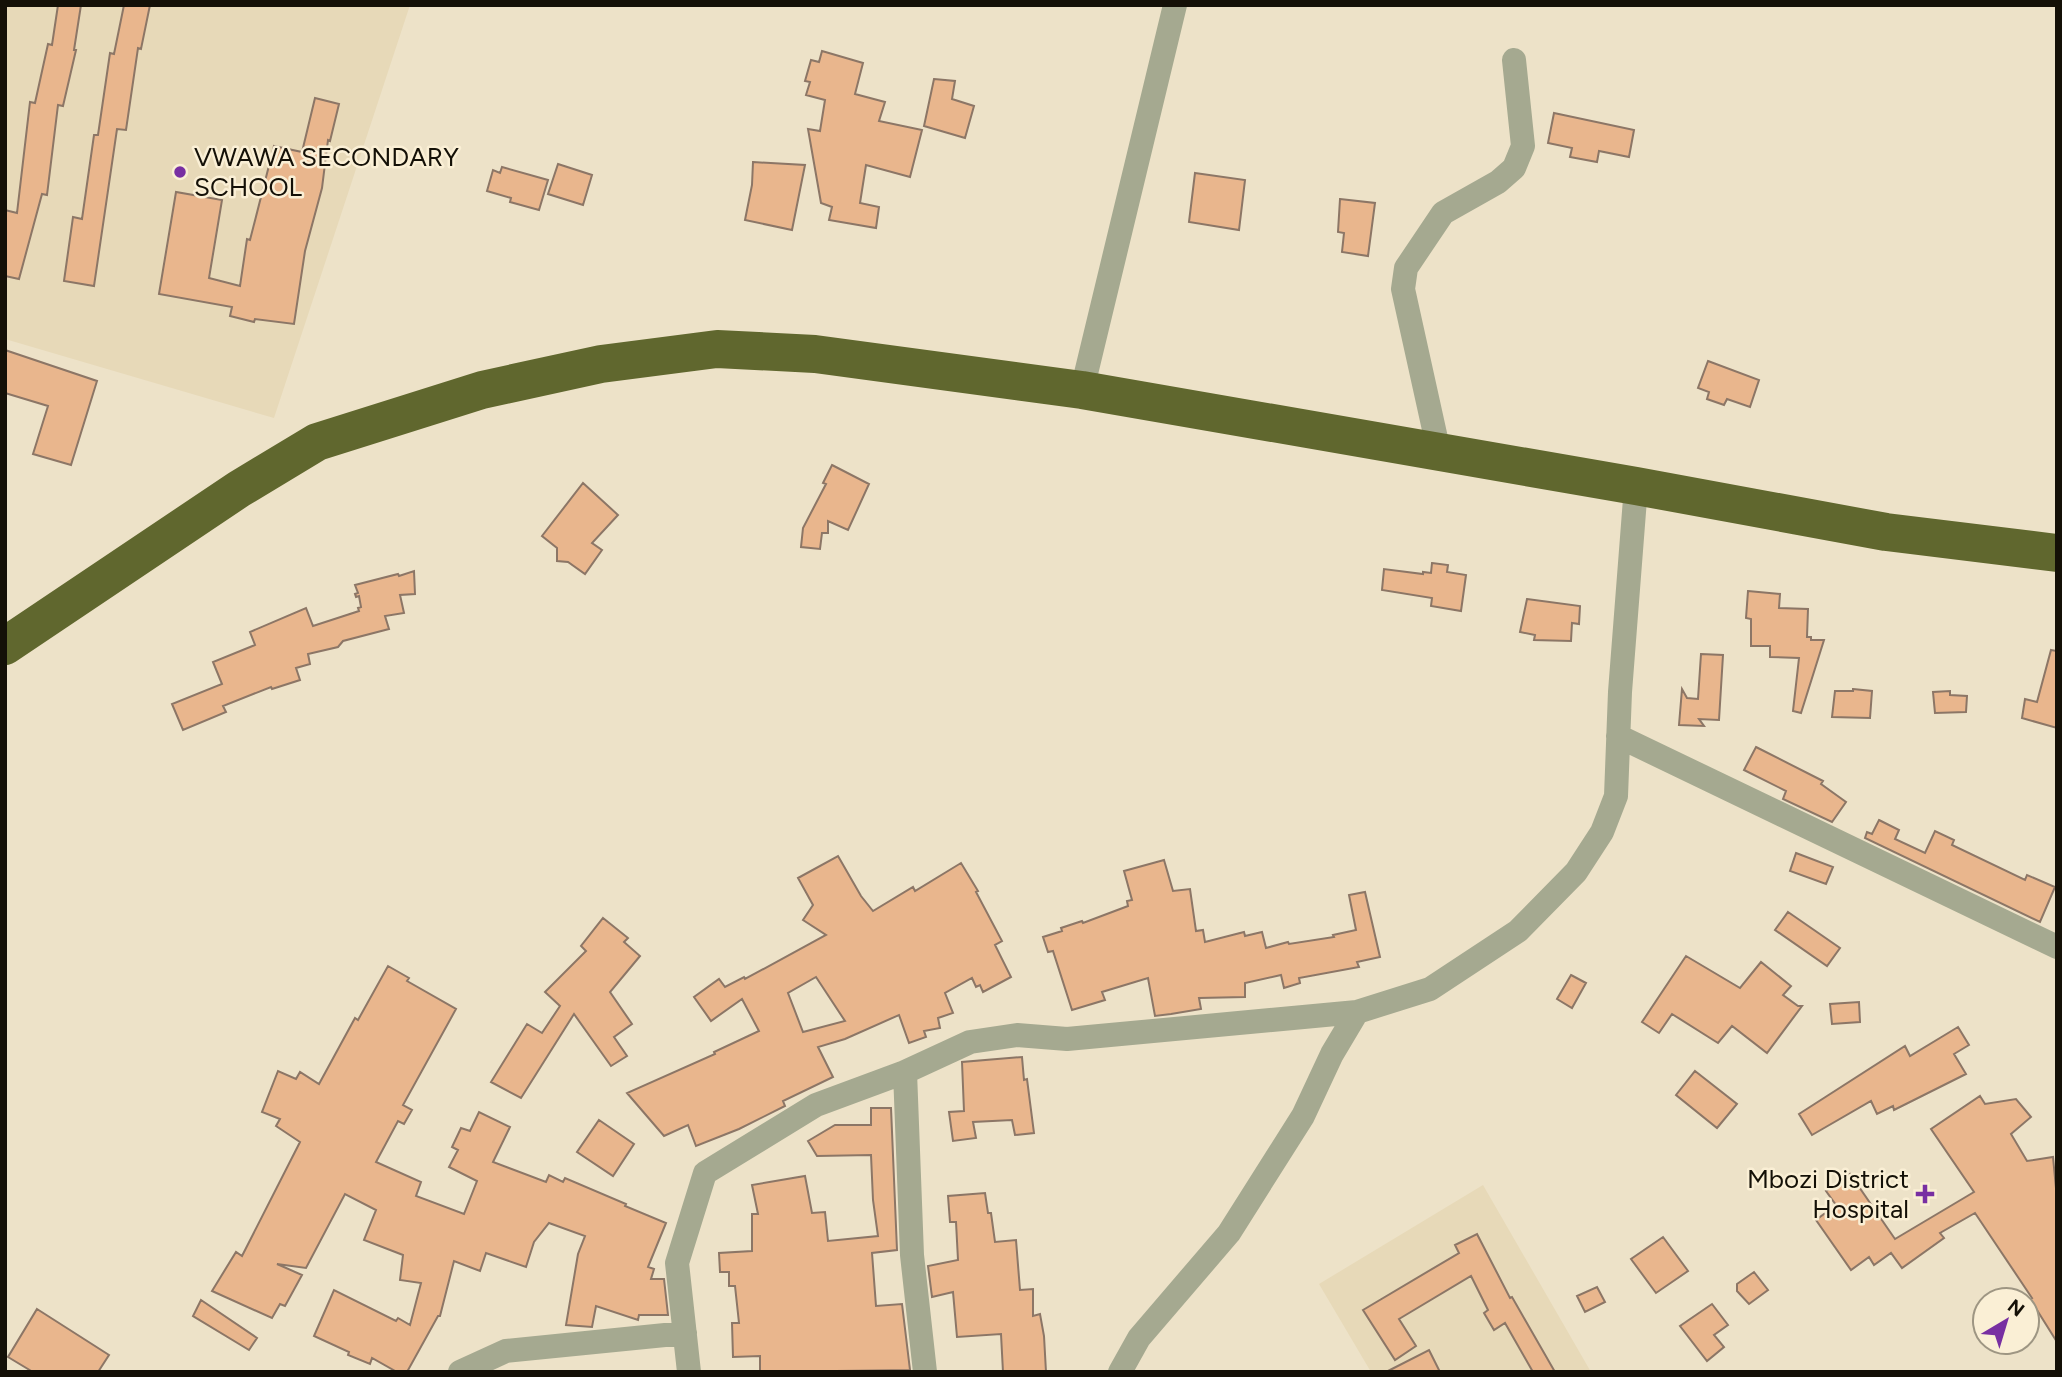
<svg xmlns="http://www.w3.org/2000/svg" width="2062" height="1377" font-family="Figtree,sans-serif">
	<style>
		.built { fill: #e7d9b8 }
		.building { fill: #e9b68d; stroke: #8c7666; stroke-width: 2; fill-rule: evenodd }
		.lines { fill: none; stroke-linecap: round; stroke-linejoin: round }
		.street { stroke: #a5a990; stroke-width: 24 }
		.highway { stroke: #60672e; stroke-width: 38 }
		.poi-dot { fill: #782fa2; stroke: #faefd5; stroke-width: 2.5 }
		.labels { text-anchor: middle; stroke-width: 5; stroke-linejoin: round; paint-order: stroke }
		.poi-label { font-size: 26px; fill: #141007; stroke: #faefd5; text-anchor: start }
	</style>
	<rect width="100%" height="100%" fill="#ede2c8"/>
	<!-- built -->
	<path class="built" d="M 5,5 L 410,5 L 274,418 L 5,339 Z
		M 1483,1185 L 1591,1372 L 1371,1372 L 1319,1284 Z"/>
	<!-- building -->
	<path class="building" d="M 58,5 L 81,5 L 74,50 L 76,50 L 63,106 L 58,105 L 47,195 L 42,194 L 19,279 L 5,276 L 5,210 L 17,213 L 30,102 L 35,103 L 48,44 L 52,45 Z
		M 124,5 L 150,5 L 141,49 L 138,48 L 126,130 L 117,129 L 94,286 L 64,281 L 73,217 L 82,219 L 94,135 L 98,135 L 110,53 L 114,54 Z
		M 822,51 L 863,63 L 855,94 L 885,102 L 879,121 L 922,130 L 910,177 L 866,165 L 860,203 L 879,207 L 876,228 L 829,220 L 832,207 L 821,203 L 808,129 L 820,131 L 825,100 L 806,95 L 810,82 L 805,81 L 811,60 L 819,62 Z
		M 934,79 L 955,81 L 952,99 L 974,106 L 965,138 L 924,126 Z
		M 315,98 L 339,104 L 330,141 L 328,140 L 322,188 L 305,251 L 294,324 L 255,319 L 254,322 L 230,316 L 232,307 L 159,294 L 176,192 L 222,200 L 209,278 L 240,286 L 247,239 L 250,240 L 274,146 L 302,152 Z
		M 1554,113 L 1634,130 L 1629,157 L 1599,151 L 1597,162 L 1570,157 L 1572,148 L 1548,143 Z
		M 753,162 L 805,165 L 792,230 L 745,220 L 752,185 Z
		M 558,164 L 592,175 L 583,205 L 548,194 Z
		M 502,167 L 548,180 L 539,210 L 510,202 L 511,198 L 487,191 L 493,170 L 500,173 Z
		M 1195,173 L 1245,180 L 1239,230 L 1189,222 Z
		M 1340,199 L 1375,203 L 1368,256 L 1342,252 L 1344,233 L 1338,232 Z
		M 5,350 L 97,381 L 71,465 L 33,454 L 48,406 L 5,393 Z
		M 1708,361 L 1759,380 L 1750,407 L 1727,399 L 1724,405 L 1707,399 L 1709,392 L 1698,388 Z
		M 832,465 L 869,484 L 848,530 L 828,521 L 828,533 L 822,533 L 820,549 L 801,547 L 803,528 L 826,484 L 823,483 Z
		M 583,483 L 618,515 L 592,543 L 602,550 L 585,574 L 568,562 L 557,561 L 557,548 L 542,536 Z
		M 1432,563 L 1448,565 L 1447,572 L 1466,575 L 1461,611 L 1431,606 L 1432,598 L 1382,590 L 1384,569 L 1423,574 L 1423,572 L 1431,573 Z
		M 414,571 L 415,594 L 400,595 L 404,613 L 385,616 L 389,629 L 343,641 L 338,647 L 308,654 L 310,664 L 296,668 L 300,680 L 272,689 L 271,687 L 223,706 L 226,712 L 183,730 L 172,704 L 222,684 L 213,662 L 255,645 L 250,632 L 306,608 L 313,626 L 359,611 L 358,608 L 361,607 L 359,596 L 356,597 L 355,594 L 358,593 L 355,585 L 398,574 L 399,576 Z
		M 1748,591 L 1780,594 L 1779,608 L 1808,609 L 1807,637 L 1811,637 L 1811,640 L 1824,640 L 1801,713 L 1793,711 L 1799,658 L 1770,657 L 1770,646 L 1751,646 L 1751,619 L 1746,618 Z
		M 1527,599 L 1580,606 L 1579,624 L 1572,623 L 1571,641 L 1534,640 L 1535,635 L 1520,632 Z
		M 2051,650 L 2057,651 L 2057,728 L 2022,718 L 2025,699 L 2037,702 Z
		M 1701,654 L 1723,655 L 1719,720 L 1699,719 L 1704,726 L 1679,725 L 1682,689 L 1687,698 L 1698,699 Z
		M 1853,689 L 1872,691 L 1870,718 L 1832,717 L 1835,691 L 1853,691 Z
		M 1950,691 L 1950,695 L 1967,696 L 1966,712 L 1935,713 L 1933,692 Z
		M 1756,747 L 1823,781 L 1821,784 L 1846,802 L 1832,822 L 1783,799 L 1786,791 L 1744,770 Z
		M 1879,820 L 1899,830 L 1895,839 L 1925,853 L 1935,831 L 1954,840 L 1952,845 L 2025,880 L 2027,875 L 2055,887 L 2040,922 L 1865,838 L 1867,832 L 1872,834 Z
		M 1796,853 L 1833,867 L 1826,884 L 1790,871 Z
		M 838,856 L 861,896 L 873,911 L 913,887 L 915,891 L 961,863 L 978,891 L 976,892 L 1002,941 L 995,945 L 1011,977 L 983,992 L 980,985 L 976,987 L 972,978 L 945,993 L 953,1013 L 938,1018 L 940,1028 L 924,1031 L 926,1037 L 909,1043 L 899,1015 L 845,1039 L 818,1047 L 833,1077 L 783,1101 L 785,1106 L 739,1129 L 696,1146 L 688,1125 L 664,1136 L 627,1093 L 715,1054 L 714,1052 L 759,1031 L 742,999 L 711,1021 L 694,997 L 719,979 L 725,987 L 744,977 L 745,979 L 826,935 L 803,920 L 813,905 L 798,878 ZM 816,977 L 845,1021 L 803,1032 L 788,993 Z
		M 1164,860 L 1173,891 L 1190,889 L 1196,931 L 1203,930 L 1205,942 L 1244,932 L 1245,936 L 1262,932 L 1266,948 L 1288,942 L 1289,944 L 1334,937 L 1333,935 L 1356,930 L 1349,895 L 1365,892 L 1380,957 L 1357,962 L 1359,967 L 1299,978 L 1300,983 L 1284,988 L 1281,975 L 1245,983 L 1245,997 L 1199,998 L 1201,1009 L 1171,1014 L 1155,1016 L 1148,978 L 1102,992 L 1105,1000 L 1072,1010 L 1053,951 L 1048,952 L 1043,937 L 1062,931 L 1061,928 L 1082,921 L 1083,923 L 1128,906 L 1127,901 L 1132,900 L 1124,871 Z
		M 1788,912 L 1840,948 L 1827,966 L 1775,930 Z
		M 603,918 L 628,938 L 624,942 L 640,956 L 610,992 L 632,1024 L 614,1037 L 627,1056 L 611,1066 L 574,1014 L 521,1098 L 491,1082 L 527,1024 L 542,1033 L 560,1006 L 545,992 L 586,951 L 581,946 Z
		M 1686,956 L 1740,988 L 1761,962 L 1791,986 L 1783,995 L 1798,1006 L 1802,1006 L 1767,1053 L 1732,1026 L 1718,1043 L 1672,1014 L 1659,1033 L 1642,1022 Z
		M 388,966 L 409,978 L 407,981 L 456,1009 L 403,1105 L 412,1110 L 404,1124 L 398,1121 L 376,1162 L 421,1182 L 416,1196 L 464,1214 L 477,1181 L 449,1167 L 458,1150 L 452,1147 L 461,1128 L 470,1131 L 479,1112 L 510,1127 L 493,1162 L 546,1182 L 549,1175 L 563,1182 L 565,1178 L 626,1204 L 625,1206 L 666,1223 L 648,1267 L 654,1269 L 651,1279 L 664,1279 L 668,1315 L 639,1315 L 638,1320 L 596,1306 L 592,1327 L 566,1325 L 578,1254 L 585,1236 L 549,1223 L 534,1242 L 526,1267 L 486,1253 L 480,1271 L 454,1261 L 440,1316 L 438,1316 L 407,1372 L 397,1372 L 372,1358 L 370,1364 L 348,1355 L 349,1352 L 314,1336 L 334,1290 L 396,1321 L 398,1318 L 410,1325 L 421,1283 L 400,1280 L 403,1255 L 364,1240 L 376,1210 L 345,1194 L 306,1268 L 277,1264 L 302,1275 L 285,1306 L 280,1304 L 272,1318 L 212,1291 L 236,1252 L 242,1256 L 300,1142 L 276,1126 L 280,1119 L 262,1112 L 278,1071 L 296,1079 L 300,1072 L 319,1084 L 355,1018 L 358,1020 Z
		M 1571,975 L 1586,983 L 1572,1008 L 1557,999 Z
		M 1859,1002 L 1860,1022 L 1832,1024 L 1830,1004 Z
		M 1958,1027 L 1969,1045 L 1954,1054 L 1966,1074 L 1894,1110 L 1893,1106 L 1877,1114 L 1871,1101 L 1812,1135 L 1799,1114 L 1905,1046 L 1910,1056 Z
		M 1022,1057 L 1024,1080 L 1027,1079 L 1034,1133 L 1015,1135 L 1012,1120 L 973,1122 L 976,1138 L 953,1141 L 949,1112 L 964,1111 L 962,1062 Z
		M 1695,1071 L 1737,1104 L 1717,1128 L 1676,1095 Z
		M 1980,1096 L 1985,1104 L 2016,1099 L 2031,1117 L 2011,1134 L 2027,1161 L 2053,1157 L 2057,1199 L 2057,1342 L 2030,1299 L 2032,1298 L 1975,1213 L 1940,1233 L 1944,1238 L 1902,1268 L 1891,1253 L 1874,1265 L 1869,1257 L 1851,1270 L 1816,1220 L 1836,1205 L 1826,1191 L 1850,1174 L 1895,1239 L 1974,1192 L 1931,1129 Z
		M 871,1108 L 891,1108 L 897,1250 L 872,1253 L 876,1306 L 902,1304 L 910,1370 L 760,1372 L 760,1356 L 733,1357 L 732,1323 L 739,1323 L 735,1286 L 729,1286 L 729,1272 L 720,1272 L 719,1253 L 752,1251 L 752,1214 L 758,1214 L 752,1185 L 805,1176 L 812,1213 L 825,1212 L 828,1241 L 878,1236 L 873,1200 L 871,1155 L 817,1156 L 808,1141 L 835,1125 L 871,1125 Z
		M 599,1120 L 634,1144 L 613,1176 L 577,1152 Z
		M 985,1193 L 988,1213 L 991,1213 L 995,1242 L 1016,1240 L 1020,1290 L 1033,1289 L 1033,1316 L 1040,1314 L 1044,1336 L 1046,1372 L 1003,1372 L 1001,1334 L 957,1337 L 953,1292 L 932,1297 L 928,1266 L 958,1260 L 956,1222 L 950,1222 L 948,1196 Z
		M 1477,1234 L 1510,1298 L 1512,1297 L 1555,1372 L 1533,1372 L 1505,1323 L 1494,1330 L 1484,1313 L 1488,1310 L 1471,1276 L 1399,1319 L 1416,1346 L 1395,1360 L 1363,1310 L 1459,1253 L 1455,1245 Z
		M 1663,1237 L 1688,1271 L 1656,1293 L 1631,1259 Z
		M 1754,1272 L 1768,1290 L 1749,1304 L 1737,1291 L 1737,1284 Z
		M 1597,1287 L 1605,1302 L 1585,1312 L 1577,1296 Z
		M 201,1300 L 257,1338 L 249,1350 L 193,1316 Z
		M 1712,1304 L 1728,1325 L 1714,1335 L 1724,1347 L 1707,1361 L 1680,1326 Z
		M 37,1309 L 109,1355 L 98,1372 L 33,1372 L 8,1357 Z
		M 1429,1350 L 1440,1372 L 1386,1372 Z"/>
	<g class="lines">
		<!-- street -->
		<path class="street" d="M 1082,390 L 1175,5
			M 1439,452 L 1403,289 L 1406,268 L 1443,213 L 1498,182 L 1514,168 L 1523,146 L 1514,60
			M 1618,736 L 2057,947
			M 905,1072 L 912,1255 L 925,1372
			M 460,1372 L 506,1351 L 685,1333
			M 689,1372 L 677,1263 L 705,1173 L 816,1105 L 905,1072 L 970,1042 L 1017,1035 L 1067,1039 L 1357,1012 L 1430,989 L 1518,931 L 1576,872 L 1602,832 L 1616,796 L 1620,692 L 1636,486
			M 1120,1372 L 1139,1338 L 1229,1233 L 1303,1116 L 1332,1054 L 1357,1012"/>
		<!-- highway -->
		<path class="highway" d="M 5,646 L 239,489 L 317,442 L 482,390 L 601,364 L 717,349 L 815,354 L 1082,390 L 1636,486 L 1886,532 L 2057,553"/>
	</g>
	<!-- markers -->
	<g class="poi-dot">
		<circle cx="180" cy="172" r="7"/>
		<path d="M1921.5 1183.5h7v7h7v7h-7v7h-7v-7h-7v-7h7z"/>
	</g>
	<g class="labels">
		<!-- poi labels -->
		<g class="poi-label">
			<text x="194" y="166">VWAWA SECONDARY<tspan x="194" dy="30">SCHOOL</tspan></text>
			<text x="1909" y="1188" text-anchor="end">Mbozi District<tspan x="1909" dy="30">Hospital</tspan></text>
		</g>
	</g>
	<!-- border -->
	<rect width="2062" height="1377" fill="none" stroke="#141007" stroke-width="14"/>
	<!-- north arrow -->
	<g transform="translate(2006 1321) rotate(38)"><circle r="33" fill="#faefd5" stroke="#9e9683" stroke-width="2"/>
	<path d="M0-5L12 26L0 18L-12 26Z" fill="#782fa2"/>
	<text y="-10" font-size="19" font-weight="bold" text-anchor="middle" fill="#141007">N</text>
	</g>
</svg>
